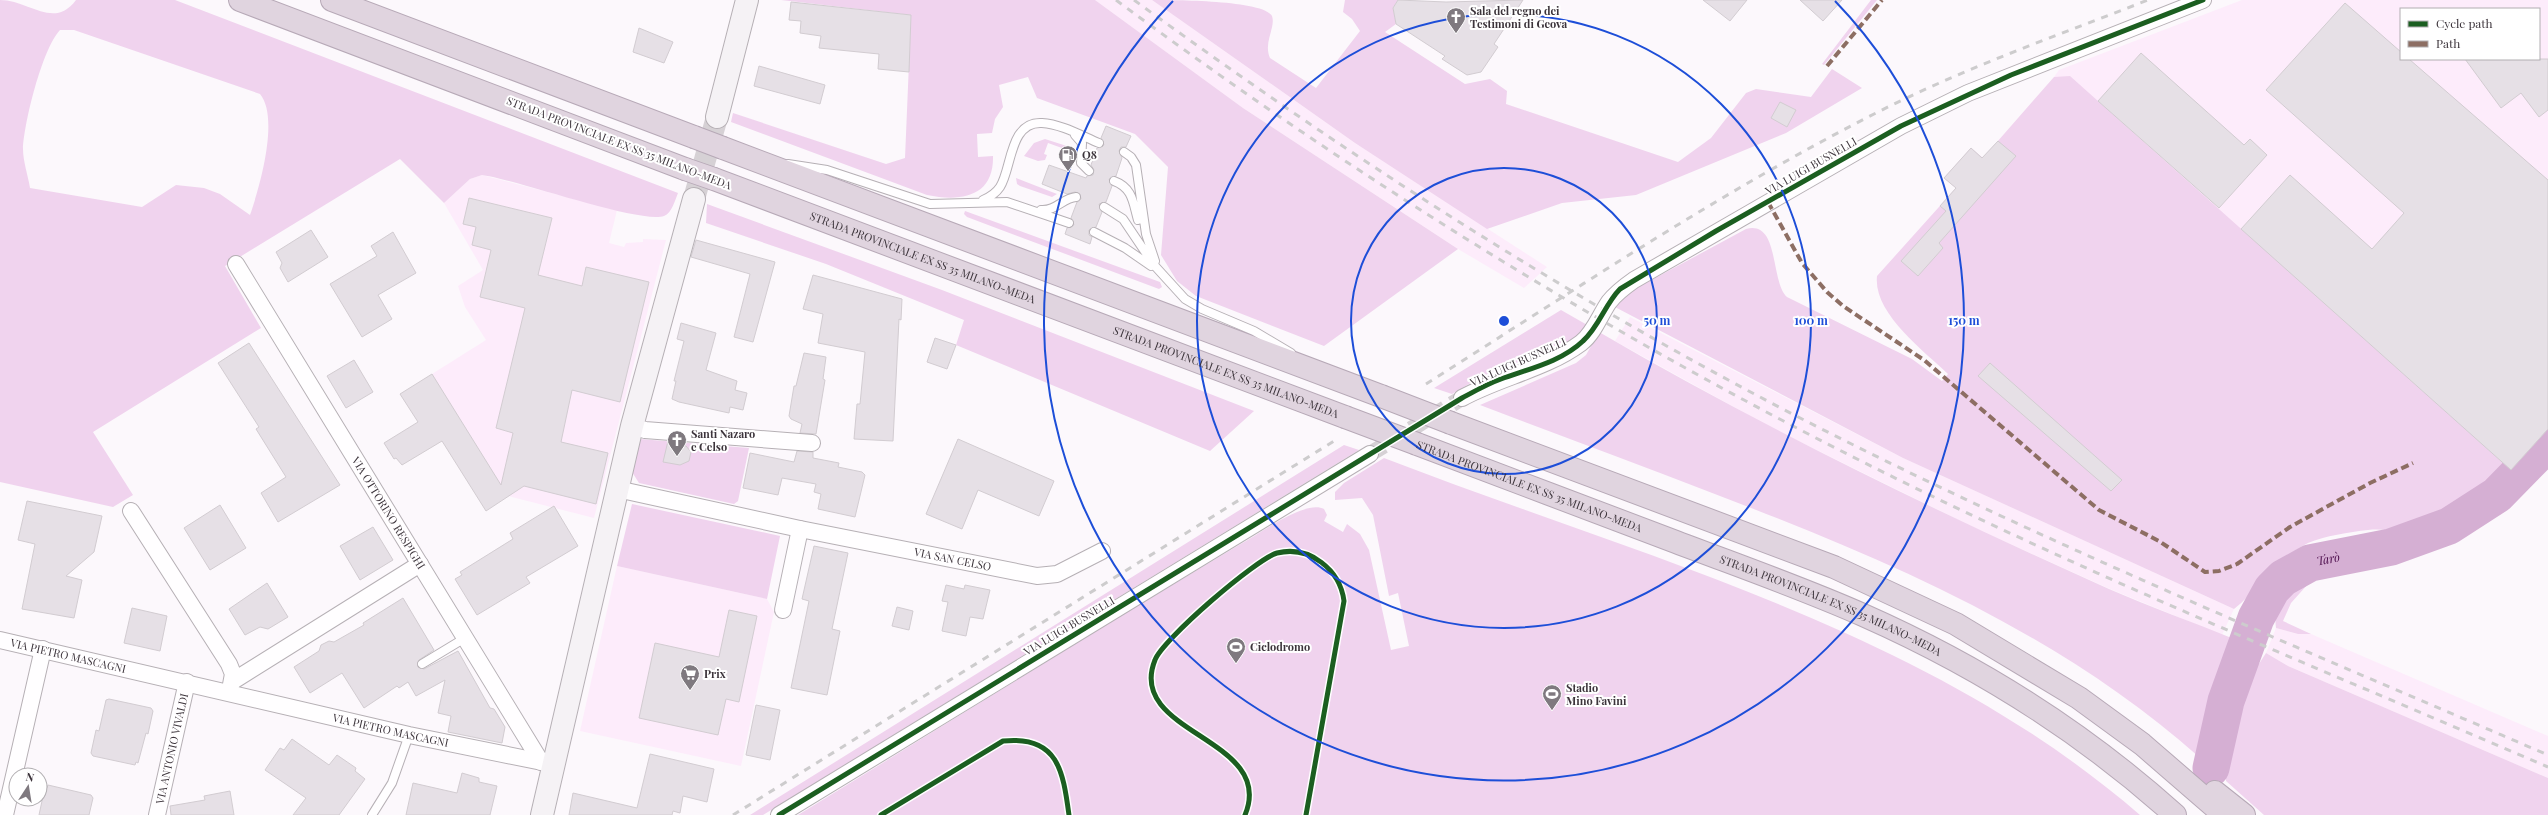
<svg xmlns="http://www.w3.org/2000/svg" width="2548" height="815" font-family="'Playfair Display',serif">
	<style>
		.built { fill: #fdecfb; fill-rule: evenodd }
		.green { fill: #f0d3ee; fill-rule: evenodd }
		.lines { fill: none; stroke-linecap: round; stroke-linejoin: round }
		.river { stroke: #d5afd3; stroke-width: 37 }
		.building { fill: #e6e0e6; stroke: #d2ccd1 }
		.street-tunnel { stroke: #d6d1d5; stroke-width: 16; stroke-dasharray: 16 8; stroke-linecap: butt }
		.secondary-tunnel { stroke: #d6d1d5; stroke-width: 22; stroke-dasharray: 22 11; stroke-linecap: butt }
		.lane-casing { stroke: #b6b0b5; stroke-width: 10 }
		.street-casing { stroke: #b6b0b5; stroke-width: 18 }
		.secondary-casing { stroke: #b6b0b5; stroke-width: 24 }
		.highway-casing { stroke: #b7a9b7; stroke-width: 24 }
		.lane { stroke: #fffeff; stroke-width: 8 }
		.street { stroke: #fffeff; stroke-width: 16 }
		.secondary { stroke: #f5f2f5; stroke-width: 22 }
		.highway { stroke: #e0d4df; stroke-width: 22 }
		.rail { stroke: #cdcccd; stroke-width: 3; stroke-dasharray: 7 7; stroke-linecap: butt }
		.highway-bridge-casing { stroke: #b7a9b7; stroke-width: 24; stroke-linecap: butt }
		.highway-bridge { stroke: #e0d4df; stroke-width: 22 }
		.quiet { stroke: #8d6e63; stroke-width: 4; stroke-dasharray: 8 4; stroke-linecap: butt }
		.cycleway-casing { stroke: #fff; stroke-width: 8 }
		.cycleway { stroke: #1b5e20; stroke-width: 5 }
		.ring { fill: none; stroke: #1d4ed8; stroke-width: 2 }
		.labels { text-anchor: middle; stroke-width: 4; stroke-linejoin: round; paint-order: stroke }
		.poi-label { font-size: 11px; font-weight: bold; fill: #3c343b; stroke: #fff; text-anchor: start }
		.street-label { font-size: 11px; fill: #3c343b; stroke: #fff }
		.water-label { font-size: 12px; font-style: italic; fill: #4b0b4a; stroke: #fff }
		.centre { fill: #1d4ed8; stroke: #fff; stroke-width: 2 }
		.ring-label { font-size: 12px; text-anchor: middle; font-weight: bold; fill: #1d4ed8; stroke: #fff; stroke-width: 4; stroke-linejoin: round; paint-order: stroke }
	</style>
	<rect width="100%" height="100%" fill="#fcf8fc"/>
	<!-- built -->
	<path class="built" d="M 1095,0 L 1152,0 L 1355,143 L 1547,267 L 1524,288 L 1458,249 L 1243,108 Z
		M 2242,0 L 2548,0 L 2548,429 L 2511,470 L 2415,384 L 2054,77 L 2059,70 ZM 2401,9 L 2539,9 L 2539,59 L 2401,59 Z
		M 482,175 L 617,210 L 609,243 L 624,247 L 626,243 L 643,242 L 643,239 L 666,240 L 594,518 L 508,496 L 432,374 L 486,340 L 465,307 L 458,286 L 483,270 L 444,203 L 470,179 Z
		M 1630,317 L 1903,458 L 2234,609 L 2222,635 L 2110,589 L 1975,528 L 1770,427 L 1615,341 Z
		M 617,566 L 767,599 L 774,612 L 741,766 L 580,731 Z
		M 2276,628 L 2298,634 L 2311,634 L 2548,736 L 2548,778 L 2288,666 L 2266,653 Z"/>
	<!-- green -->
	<path class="green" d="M 0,0 C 29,0 54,30 76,0 L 175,0 L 678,193 C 675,200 672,213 664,216 C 639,224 518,180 482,175 L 470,179 L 444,203 L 400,159 L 225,266 L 261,328 L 93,432 L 133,495 L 113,507 L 0,482 ZM 60,30 L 74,30 L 260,94 C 280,118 259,189 250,215 L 220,194 L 204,188 L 176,185 L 142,207 L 30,188 C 28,176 23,161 23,149 C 24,123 42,49 60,30 Z
		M 781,0 L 1095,0 L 1243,108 L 1458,249 L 1324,346 L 1196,296 L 1177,281 L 1161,255 L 1168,167 L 1135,134 L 1037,98 L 1028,77 L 999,85 L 1003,107 L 995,119 L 992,133 L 977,134 L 978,157 L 993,156 C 994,197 961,202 927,195 L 731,122 L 733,113 L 886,164 L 905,158 L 911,15 Z
		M 1152,0 C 1172,0 1264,0 1272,16 C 1276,28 1263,42 1270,58 L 1316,88 L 1360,31 L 1352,19 L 1343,12 L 1345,0 L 1398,0 L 1393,8 L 1396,24 L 1385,32 L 1465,84 L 1490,79 L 1507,91 L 1506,104 L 1678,162 L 1711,138 L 1746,93 L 1756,89 L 1811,97 L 1832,69 L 1862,88 L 1786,133 L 1636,195 L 1562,203 L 1487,229 L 1355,143 Z
		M 1871,0 L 1877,0 L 1824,65 L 1822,64 Z
		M 2070,76 L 2511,470 C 2490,488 2443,522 2416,529 C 2400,533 2383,528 2368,530 C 2349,532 2325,536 2308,543 C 2277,558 2260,588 2234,609 L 1903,458 L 1613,306 L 1633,290 L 1746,229 C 1780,220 1770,282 1787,297 L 1912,359 L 1942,381 L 1948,374 C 1923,350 1873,313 1877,276 L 1956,188 L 1944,178 L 1971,148 L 1983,158 L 2054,77 Z
		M 1045,139 L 1073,148 L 1074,150 L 1073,152 L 1048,143 L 1044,154 L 1047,155 L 1045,160 L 1038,161 L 1024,156 L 1034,143 Z
		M 1016,178 L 1057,194 L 1052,197 L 1020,186 L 1017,184 Z
		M 707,204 L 942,290 L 1254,411 L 1210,451 L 956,345 L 964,320 L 826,264 L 706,223 Z
		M 965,211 L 1160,282 L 1162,287 L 1159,289 L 967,217 L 964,214 Z
		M 1561,310 L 1589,326 C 1567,351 1530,357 1501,368 C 1483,375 1467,385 1452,394 L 1434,388 Z
		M 1599,332 C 1764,428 1935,511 2109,589 C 2150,607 2193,622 2234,639 L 2225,678 L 2215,699 L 2211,722 L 2201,744 L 2199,757 C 2057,631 1883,558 1707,491 C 1632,462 1556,434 1480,405 L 1576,363 L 1586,355 Z
		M 640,439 L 749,448 L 738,501 L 734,504 L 639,483 L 632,472 Z
		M 1344,445 L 1359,450 L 763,815 L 750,815 Z
		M 1384,458 C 1645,559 1924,628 2140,815 L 798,815 C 945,725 1091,633 1239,545 C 1258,535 1305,499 1324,509 L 1327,515 L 1324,521 L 1343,532 L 1347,524 L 1360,534 L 1369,550 L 1391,650 L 1409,646 L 1398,593 L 1389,596 L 1373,515 L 1362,498 L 1335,500 L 1335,492 L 1344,483 Z
		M 632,504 L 780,536 L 767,599 L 617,566 Z
		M 2317,574 L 2291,603 L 2283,621 L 2311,634 L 2298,634 L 2276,628 C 2272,600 2292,583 2317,574 Z
		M 2266,653 L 2288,666 L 2548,778 L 2548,815 L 2264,815 L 2226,781 L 2226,749 L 2237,698 Z"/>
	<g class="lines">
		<!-- river -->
		<path class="river" id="s1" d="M 2211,768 L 2226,701 L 2256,618 L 2272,589 L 2283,578 L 2310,563 L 2391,547 L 2449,526 L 2497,495 L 2548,443"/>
	</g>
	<!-- building -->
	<path class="building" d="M 1398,0 L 1446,2 L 1523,0 L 1494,44 L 1498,47 L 1481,72 L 1467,75 L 1442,59 L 1445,56 L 1396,24 L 1393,8 Z
		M 1703,0 L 1747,0 L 1730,21 Z
		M 1800,0 L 1842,0 L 1823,21 Z
		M 791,2 L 911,15 L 909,72 L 878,69 L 879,54 L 819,48 L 821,36 L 800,33 L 801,21 L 789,20 Z
		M 2345,3 L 2401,52 L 2401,59 L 2409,59 L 2548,180 L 2548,429 L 2511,470 L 2241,229 L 2290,175 L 2372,249 L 2404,213 L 2266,90 Z
		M 639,28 L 673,42 L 664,63 L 633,52 Z
		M 2141,53 L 2244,145 L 2250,139 L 2267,155 L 2219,208 L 2098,101 Z
		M 2465,59 L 2548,59 L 2548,110 L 2539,117 L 2521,93 L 2501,108 Z
		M 759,66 L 825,85 L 820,104 L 754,86 Z
		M 1780,102 L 1796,110 L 1787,127 L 1771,118 Z
		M 1106,126 L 1131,136 L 1126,147 L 1121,147 L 1119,151 L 1122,158 L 1116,176 L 1109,179 L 1112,186 L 1106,202 L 1099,204 L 1102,212 L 1096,227 L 1089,230 L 1089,235 L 1092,237 L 1090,244 L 1065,234 L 1067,228 L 1074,225 L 1071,218 L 1077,202 L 1081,199 L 1080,194 L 1075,192 L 1067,194 L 1042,184 L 1049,165 L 1086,178 L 1087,176 L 1093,175 L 1094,170 L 1091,165 L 1097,148 L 1104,145 L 1101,138 Z
		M 1998,141 L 2016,156 L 1939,243 L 1943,248 L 1918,276 L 1901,261 L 1946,211 L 1940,206 L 1956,188 L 1944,178 L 1971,148 L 1982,158 Z
		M 469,198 L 552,218 L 538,275 L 582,286 L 586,267 L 649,282 L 620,402 L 572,390 L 561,442 L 608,453 L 596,504 L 524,486 L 486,511 L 442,441 L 402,465 L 396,458 L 394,459 L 384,443 L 418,422 L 400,394 L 432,374 L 501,485 L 513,433 L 496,428 L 525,308 L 480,297 L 491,250 L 472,245 L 476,227 L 463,224 Z
		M 311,230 L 328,257 L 288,282 L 280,268 L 282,263 L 276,252 Z
		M 393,232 L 416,273 L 378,295 L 392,319 L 362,337 L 330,284 L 377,256 L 371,246 Z
		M 696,240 L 775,262 L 753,342 L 734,337 L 750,274 L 691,257 Z
		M 813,275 L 902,299 L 901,320 L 899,319 L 893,441 L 854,439 L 857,404 L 860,404 L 865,352 L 818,343 L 823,314 L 803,309 Z
		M 681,323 L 716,333 L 706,370 L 737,381 L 735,390 L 747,393 L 743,410 L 730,407 L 729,413 L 679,402 L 672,399 L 676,381 L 674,381 L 684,341 L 677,339 Z
		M 935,338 L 956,345 L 947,369 L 927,362 Z
		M 249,343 L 340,485 L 278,522 L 261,493 L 286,477 L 256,429 L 259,427 L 218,363 Z
		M 804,353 L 826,357 L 823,379 L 825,380 L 816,434 L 800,433 L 802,424 L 791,419 L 789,416 L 794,386 L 796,386 Z
		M 354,360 L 373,392 L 346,408 L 327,376 Z
		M 1990,363 L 2122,480 L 2111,491 L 1978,376 Z
		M 958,439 L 1054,481 L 1039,516 L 978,490 L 962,529 L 926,514 Z
		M 668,441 L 686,446 L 691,452 L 689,461 L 680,465 L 663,462 Z
		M 797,451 L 813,452 L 813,458 L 839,463 L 838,467 L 862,472 L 865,475 L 855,517 L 818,509 L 821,494 L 814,492 L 816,484 L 782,478 L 778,495 L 743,488 L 750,453 L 794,462 Z
		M 27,501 L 102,516 L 94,552 L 66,576 L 82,580 L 74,618 L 22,609 L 35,544 L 18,540 Z
		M 220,505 L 246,548 L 210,570 L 184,528 Z
		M 554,506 L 578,546 L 526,577 L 530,583 L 477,615 L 455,579 L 462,575 L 460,572 L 513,539 L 510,533 Z
		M 373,527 L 393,560 L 360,580 L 340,546 Z
		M 814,546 L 848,553 L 832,629 L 840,631 L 827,695 L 791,688 L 809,601 L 802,599 Z
		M 267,583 L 288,617 L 268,629 L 260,627 L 245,635 L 229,609 Z
		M 946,585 L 964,589 L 965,585 L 990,590 L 983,619 L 970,617 L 966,636 L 942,631 L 948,602 L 942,601 Z
		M 403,598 L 434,650 L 419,660 L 418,667 L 424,669 L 458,651 L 490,708 L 494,709 L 505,727 L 502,743 L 448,732 L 451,716 L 438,713 L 445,680 L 416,696 L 408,682 L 399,688 L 397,686 L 364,708 L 342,673 L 310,693 L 294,667 L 319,651 L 321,645 L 329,641 L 334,642 L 364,625 L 363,623 Z
		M 897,607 L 913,611 L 909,630 L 892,626 Z
		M 132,608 L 167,616 L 160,651 L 124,643 Z
		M 729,610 L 757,616 L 739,702 L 726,699 L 718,735 L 639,718 L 655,643 L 719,657 Z
		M 109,699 L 151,708 L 153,711 L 148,734 L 146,733 L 138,763 L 136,762 L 135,765 L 93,756 L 91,753 L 96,730 L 99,731 L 106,700 Z
		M 756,705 L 780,710 L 770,760 L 746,755 Z
		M 292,739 L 329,765 L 337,755 L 356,768 L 355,771 L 365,779 L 339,815 L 293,815 L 306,798 L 265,770 L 280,748 L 284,750 Z
		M 650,754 L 714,769 L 707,802 L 683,796 L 680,813 L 673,811 L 672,815 L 569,815 L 573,793 L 637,808 Z
		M 462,773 L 479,778 L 479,782 L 497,786 L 490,815 L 406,815 L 413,783 L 457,793 Z
		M 48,785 L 91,795 L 93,798 L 89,815 L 39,815 L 45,787 L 47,788 Z
		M 230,791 L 234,815 L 171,815 L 170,806 L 205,800 L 204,796 Z"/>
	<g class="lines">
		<!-- street-tunnel -->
		<path class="street-tunnel" d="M 1370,454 L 1462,398"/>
		<!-- secondary-tunnel -->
		<path class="secondary-tunnel" d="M 694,199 L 717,117"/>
		<defs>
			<path id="lane" d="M 1075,135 L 1082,143 L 1081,163 L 1089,171
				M 1124,152 L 1131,157 L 1136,165 L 1146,234 L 1155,261
				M 788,164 L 827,170 L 930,204 L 1007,202 L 1069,223
				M 1114,181 C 1133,188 1133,203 1138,220
				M 983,200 C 990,197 996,193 1000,187 C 1012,169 1009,121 1042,123 C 1061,124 1082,136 1099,143
				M 1104,207 L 1123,219 L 1154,265 L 1185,299 L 1202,309 L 1254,331 L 1291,353
				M 1041,210 C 1056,211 1063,198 1076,197
				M 1094,232 L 1125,248 L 1151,266
				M 422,664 L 465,638
				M 372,815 L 392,783 L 409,735"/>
			<g id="street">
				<path id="s2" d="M 236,264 L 541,762"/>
				<path d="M 1462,398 C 1500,377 1546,369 1581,343 C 1594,333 1600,315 1609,302 C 1616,293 1624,287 1634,280 L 1901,126 L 1968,93 L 2203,0"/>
				<path d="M 632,426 L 645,430 L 812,443"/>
				<path id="s3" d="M 617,489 L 800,529 L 1037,576 L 1057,574 L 1102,551"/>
				<path d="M 131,511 L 229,664 L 233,674 L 230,690"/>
				<path d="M 783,610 L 800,529"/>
				<path id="s4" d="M 0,640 L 409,735 L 547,763"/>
				<path d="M 233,681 L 420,564"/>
				<path d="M 5,815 L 43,649"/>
				<path id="s5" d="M 157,815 L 187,682"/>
				<path d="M 779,815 L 1370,454"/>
			</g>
			<path id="secondary" d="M 717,117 L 747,0
				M 542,815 L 632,426 L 694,199"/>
			<g id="highway">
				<path d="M 240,0 L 685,169"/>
				<path d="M 332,0 L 694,137"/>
				<path d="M 723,148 L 1381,396"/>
				<path id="s6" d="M 714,179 L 1345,417"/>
				<path d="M 1451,423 L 1834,567 L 1956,624 L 2079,698 L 2142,744 L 2224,815"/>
				<path id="s7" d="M 1417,444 C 1503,477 1590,509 1676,542 C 1739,566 1802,588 1863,615 C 1976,665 2083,732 2175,815"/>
				<path d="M 2215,792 L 2244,815"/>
			</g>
		</defs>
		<!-- lane casing -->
		<use href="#lane" class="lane-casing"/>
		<!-- street casing -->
		<use href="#street" class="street-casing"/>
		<!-- secondary casing -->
		<use href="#secondary" class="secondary-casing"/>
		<!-- highway casing -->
		<use href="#highway" class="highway-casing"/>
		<!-- lane -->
		<use href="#lane" class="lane"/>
		<!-- street -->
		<use href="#street" class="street"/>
		<!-- secondary -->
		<use href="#secondary" class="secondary"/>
		<!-- highway -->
		<use href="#highway" class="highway"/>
		<!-- rail -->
		<path class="rail" d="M 1116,0 C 1360,181 1617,340 1889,475 C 2104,582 2328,672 2548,767
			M 1134,0 C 1348,156 1569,299 1804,420 C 2046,544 2298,647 2548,755
			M 1426,384 C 1573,291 1719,193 1874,114 C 1962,69 2056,36 2148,0
			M 733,815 L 1334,441"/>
		<defs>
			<path id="highway-bridge" d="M 694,137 L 723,148
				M 685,169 L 714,179
				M 1381,396 L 1451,423
				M 1345,417 L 1417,444"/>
		</defs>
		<!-- highway-bridge casing -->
		<use href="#highway-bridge" class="highway-bridge-casing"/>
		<!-- highway-bridge -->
		<use href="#highway-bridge" class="highway-bridge"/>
		<!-- quiet -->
		<path class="quiet" d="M 1827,66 L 1882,0
			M 1768,202 L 1802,263 L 1827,292 L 1843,306 L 1924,360 L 2099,510 L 2159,541 L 2205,572 L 2219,571 L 2237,564 L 2290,527 L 2370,483 L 2413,463"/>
		<defs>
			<path id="cycleway" d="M 779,815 L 1462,398 C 1475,391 1487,384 1501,379 C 1528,369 1561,362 1583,341 C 1599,327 1605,304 1620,289 L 1716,231 L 1901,126 L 2011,75 L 2203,0
				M 881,815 L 1003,741 C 1058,735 1063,771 1069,815
				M 1245,815 C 1277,738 1125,734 1155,660 C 1162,640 1256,559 1277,553 C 1310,545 1340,570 1344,601 L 1306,815"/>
		</defs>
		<!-- cycleway casing -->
		<use href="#cycleway" class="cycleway-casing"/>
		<!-- cycleway -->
		<use href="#cycleway" class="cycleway"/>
	</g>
	<!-- distance rings -->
	<g class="ring">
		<circle cx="1504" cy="321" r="153"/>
		<circle cx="1504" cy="321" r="307"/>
		<path d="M1835 1A460 460 0 1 1 1173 1"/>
	</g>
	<!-- icons -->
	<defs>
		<symbol id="church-pin" viewBox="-11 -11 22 30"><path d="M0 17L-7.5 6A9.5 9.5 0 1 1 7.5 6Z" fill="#7f797f" stroke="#fff"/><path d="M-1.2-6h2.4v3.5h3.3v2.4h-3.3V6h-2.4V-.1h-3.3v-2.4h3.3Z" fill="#fff"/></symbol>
		<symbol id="fuel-pin" viewBox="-11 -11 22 30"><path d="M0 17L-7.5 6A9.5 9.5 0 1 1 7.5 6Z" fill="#7f797f" stroke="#fff"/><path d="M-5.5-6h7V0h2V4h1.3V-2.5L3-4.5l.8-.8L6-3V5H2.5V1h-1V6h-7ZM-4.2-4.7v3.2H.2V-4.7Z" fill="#fff"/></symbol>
		<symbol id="stadium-pin" viewBox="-11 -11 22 30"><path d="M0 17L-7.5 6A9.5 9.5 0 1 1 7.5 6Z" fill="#7f797f" stroke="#fff"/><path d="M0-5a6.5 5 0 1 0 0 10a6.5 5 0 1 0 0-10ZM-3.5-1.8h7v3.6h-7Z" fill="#fff"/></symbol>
		<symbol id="supermarket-pin" viewBox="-11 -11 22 30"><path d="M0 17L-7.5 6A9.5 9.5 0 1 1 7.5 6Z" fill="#7f797f" stroke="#fff"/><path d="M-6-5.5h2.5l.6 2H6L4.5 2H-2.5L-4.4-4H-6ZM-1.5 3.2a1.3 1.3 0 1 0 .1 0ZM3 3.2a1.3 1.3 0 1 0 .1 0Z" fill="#fff"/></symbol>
	</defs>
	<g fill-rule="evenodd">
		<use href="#church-pin" x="1445" y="6" width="22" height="30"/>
		<use href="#fuel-pin" x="1057" y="144" width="22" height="30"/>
		<use href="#church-pin" x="666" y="429" width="22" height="30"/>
		<use href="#stadium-pin" x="1225" y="636" width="22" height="30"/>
		<use href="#supermarket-pin" x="679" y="663" width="22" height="30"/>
		<use href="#stadium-pin" x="1541" y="683" width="22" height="30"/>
	</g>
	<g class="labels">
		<!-- poi labels -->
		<g class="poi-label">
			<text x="1470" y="15">Sala del regno dei<tspan x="1470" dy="13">Testimoni di Geova</tspan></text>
			<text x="1082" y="159">Q8</text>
			<text x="691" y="438">Santi Nazaro<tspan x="691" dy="13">e Celso</tspan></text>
			<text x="1250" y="651">Ciclodromo</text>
			<text x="704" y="678">Prix</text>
			<text x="1566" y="692">Stadio<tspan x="1566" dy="13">Mino Favini</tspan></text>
		</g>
		<!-- street labels -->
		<g class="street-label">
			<text transform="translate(619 143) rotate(21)" y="4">STRADA PROVINCIALE EX SS 35 MILANO-MEDA</text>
			<text transform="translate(1811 166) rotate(-30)" y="4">VIA LUIGI BUSNELLI</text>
			<text dy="4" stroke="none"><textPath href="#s6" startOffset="223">STRADA PROVINCIALE EX SS 35 MILANO-MEDA</textPath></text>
			<text transform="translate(1518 362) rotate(-24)" y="4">VIA LUIGI BUSNELLI</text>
			<text dy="4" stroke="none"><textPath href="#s6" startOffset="547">STRADA PROVINCIALE EX SS 35 MILANO-MEDA</textPath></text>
			<text dy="4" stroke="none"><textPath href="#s7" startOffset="120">STRADA PROVINCIALE EX SS 35 MILANO-MEDA</textPath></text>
			<text dy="4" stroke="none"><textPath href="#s2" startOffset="292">VIA OTTORINO RESPIGHI</textPath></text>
			<text dy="4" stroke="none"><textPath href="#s3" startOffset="343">VIA SAN CELSO</textPath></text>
			<text dy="4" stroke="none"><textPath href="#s7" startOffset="444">STRADA PROVINCIALE EX SS 35 MILANO-MEDA</textPath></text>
			<text transform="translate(1069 626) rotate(-31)" y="4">VIA LUIGI BUSNELLI</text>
			<text dy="4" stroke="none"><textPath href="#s4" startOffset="70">VIA PIETRO MASCAGNI</textPath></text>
			<text dy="4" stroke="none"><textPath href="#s4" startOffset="401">VIA PIETRO MASCAGNI</textPath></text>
			<text dy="4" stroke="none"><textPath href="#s5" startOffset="68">VIA ANTONIO VIVALDI</textPath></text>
		</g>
		<!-- water labels -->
		<g class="water-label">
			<text dy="4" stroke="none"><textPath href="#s1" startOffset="255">Tarò</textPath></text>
		</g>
	</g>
	<circle cx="1504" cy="321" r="6" class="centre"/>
	<g class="ring-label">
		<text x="1657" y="325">50 m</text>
		<text x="1811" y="325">100 m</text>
		<text x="1964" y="325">150 m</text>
	</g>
	<!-- legend -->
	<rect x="2400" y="8" width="140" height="52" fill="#ffffff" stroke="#b1aeb1"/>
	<rect x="2408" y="21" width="20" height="6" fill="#1b5e20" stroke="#b1aeb1"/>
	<text x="2436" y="28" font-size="12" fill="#3c343b">Cycle path</text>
	<rect x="2408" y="41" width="20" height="6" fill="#8d6e63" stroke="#b1aeb1"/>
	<text x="2436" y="48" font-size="12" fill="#3c343b">Path</text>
	<!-- north arrow -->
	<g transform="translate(28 787) rotate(12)"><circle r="19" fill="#ffffff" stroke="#b1aeb1"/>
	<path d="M0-3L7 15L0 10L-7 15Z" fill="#7f797f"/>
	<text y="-6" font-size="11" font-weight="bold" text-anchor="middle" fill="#3c343b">N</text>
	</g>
</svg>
